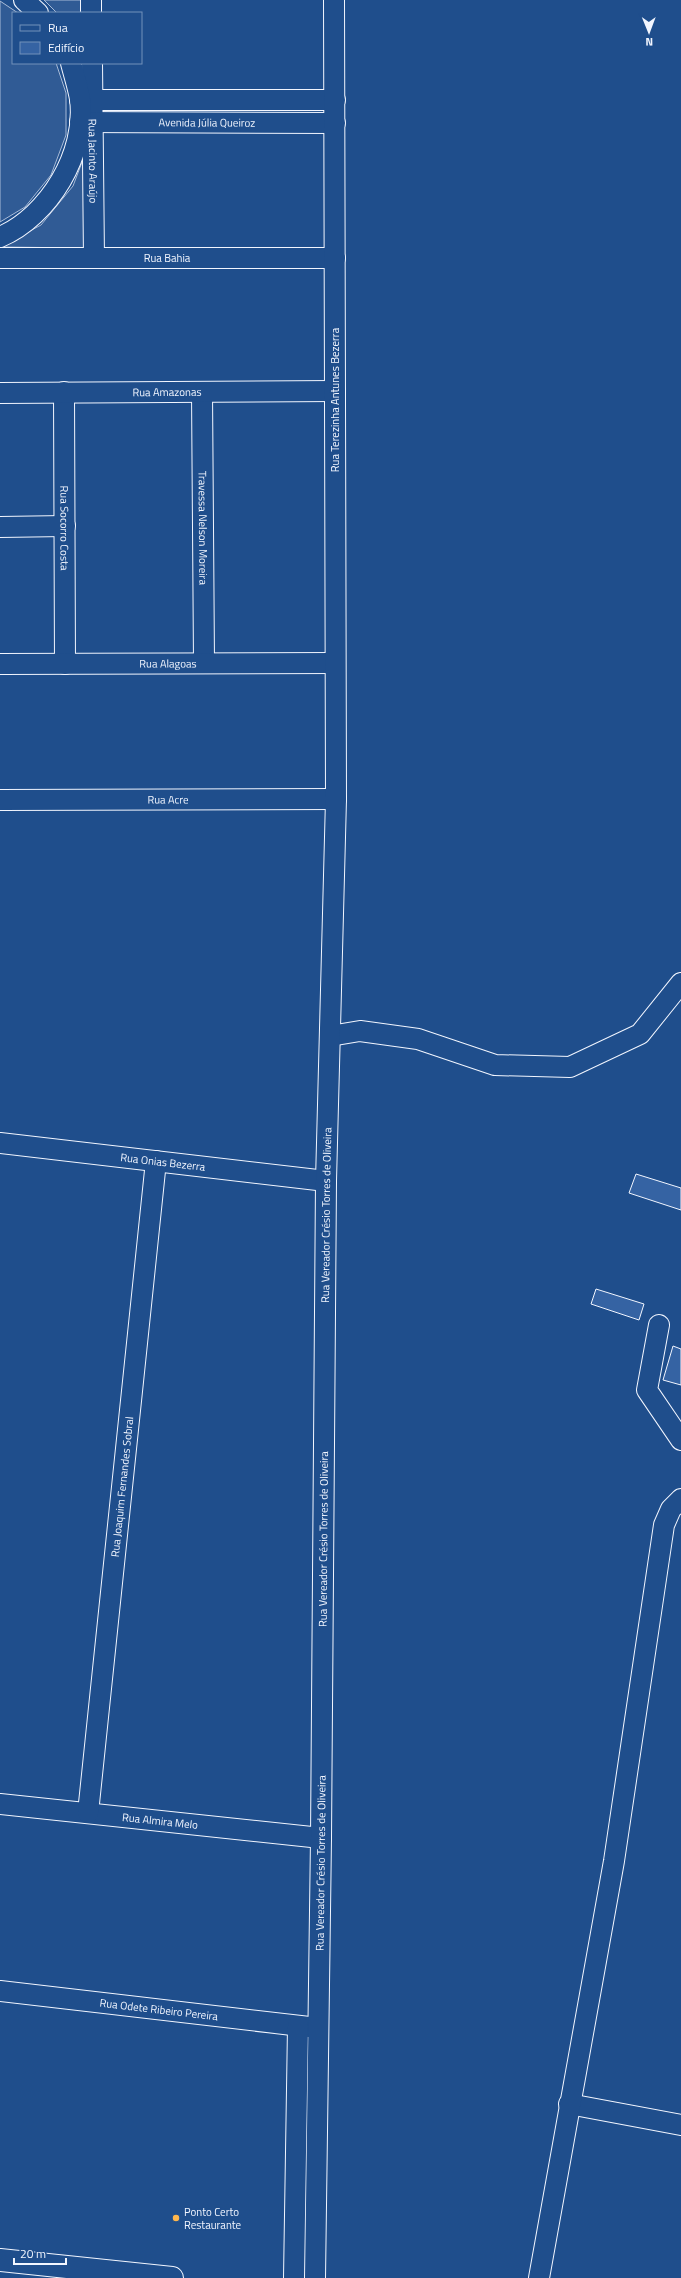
<svg xmlns="http://www.w3.org/2000/svg" width="681" height="2278" font-family="'Titillium Web',sans-serif">
	<style>
		.built { fill: #305b95; stroke: #a8bbd7 }
		.building { fill: #3563a3; stroke: #f2f6ff }
		.lines { fill: none; stroke-linecap: round; stroke-linejoin: round }
		.minor-casing { stroke: #f2f6ff; stroke-width: 22 }
		.major-casing { stroke: #f2f6ff; stroke-width: 24 }
		.minor { stroke: #1f4e8c; stroke-width: 20 }
		.major { stroke: #1f4e8c; stroke-width: 22 }
		.poi-dot { fill: #ffb74d; stroke: #1f4e8c; stroke-width: 1.5 }
		.labels { text-anchor: middle; stroke-width: 3; stroke-linejoin: round; paint-order: stroke }
		.street-label { font-size: 11px; fill: #f2f6ff; stroke: #1f4e8c }
		.poi-label { font-size: 11px; fill: #f2f6ff; stroke: #1f4e8c; text-anchor: start }
	</style>
	<rect width="100%" height="100%" fill="#1f4e8c"/>
	<!-- built -->
	<path class="built" d="M 44,0 L 81,0 L 81,13 L 57,13 Z
		M 0,1 L 18,13 L 13,13 L 13,63 L 56,63 L 66,93 L 66,135 L 51,175 L 25,207 L 0,222 Z
		M 84,157 L 85,248 L 0,247 L 41,225 L 73,186 Z"/>
	<!-- building -->
	<path class="building" d="M 636,1174 L 681,1188 L 681,1210 L 629,1193 Z
		M 596,1289 L 644,1304 L 639,1320 L 591,1304 Z
		M 673,1346 L 681,1349 L 681,1385 L 663,1380 Z"/>
	<g class="lines">
		<defs>
			<g id="minor">
				<path d="M 24,0 L 38,13"/>
				<path d="M 91,0 L 91,13"/>
				<path id="s1" d="M 92,63 L 94,258"/>
				<path d="M 80,100 L 335,100"/>
				<path id="s2" d="M 80,122 L 335,123"/>
				<path d="M 0,237 C 49,216 87,153 80,99 C 78,87 74,75 71,63"/>
				<path id="s3" d="M 0,258 L 335,258"/>
				<path id="s4" d="M 64,392 L 65,664"/>
				<path id="s5" d="M 202,392 L 204,663"/>
				<path id="s6" d="M 0,393 L 335,391"/>
				<path d="M 0,527 L 65,526"/>
				<path id="s7" d="M 0,664 L 335,663"/>
				<path id="s8" d="M 0,800 L 336,799"/>
				<path d="M 330,1036 L 360,1031 L 418,1039 L 495,1065 L 570,1067 L 640,1034 L 681,983"/>
				<path id="s9" d="M 0,1143 L 326,1181"/>
				<path d="M 659,1325 L 647,1390 L 681,1440"/>
				<path id="s10" d="M 0,1804 L 321,1838"/>
				<path id="s11" d="M 88,1813 L 156,1161"/>
				<path id="s12" d="M 0,1991 L 318,2028"/>
				<path d="M 569,2104 L 681,2125"/>
				<path d="M 294,2278 L 298,2026"/>
				<path id="s13" d="M 315,2278 L 321,1838 L 326,1181 L 336,799 L 334,0"/>
				<path d="M 539,2278 L 614,1861 L 664,1525 L 671,1509 L 681,1499"/>
			</g>
			<path id="major" d="M 0,2260 L 172,2278"/>
		</defs>
		<!-- minor casing -->
		<use href="#minor" class="minor-casing"/>
		<!-- major casing -->
		<use href="#major" class="major-casing"/>
		<!-- minor -->
		<use href="#minor" class="minor"/>
		<!-- major -->
		<use href="#major" class="major"/>
	</g>
	<!-- markers -->
	<circle class="poi-dot" cx="176" cy="2218" r="4"/>
	<g class="labels">
		<!-- street labels -->
		<g class="street-label">
			<text dy="4" stroke="none"><textPath href="#s2" startOffset="127">Avenida Júlia Queiroz</textPath></text>
			<text dy="4" stroke="none"><textPath href="#s1" startOffset="98">Rua Jacinto Araújo</textPath></text>
			<text dy="4" stroke="none"><textPath href="#s3" startOffset="167">Rua Bahia</textPath></text>
			<text dy="4" stroke="none"><textPath href="#s6" startOffset="167">Rua Amazonas</textPath></text>
			<text transform="translate(335 400) rotate(-90)" y="4">Rua Terezinha Antunes Bezerra</text>
			<text dy="4" stroke="none"><textPath href="#s4" startOffset="136">Rua Socorro Costa</textPath></text>
			<text dy="4" stroke="none"><textPath href="#s5" startOffset="136">Travessa Nelson Moreira</textPath></text>
			<text dy="4" stroke="none"><textPath href="#s7" startOffset="168">Rua Alagoas</textPath></text>
			<text dy="4" stroke="none"><textPath href="#s8" startOffset="168">Rua Acre</textPath></text>
			<text dy="4" stroke="none"><textPath href="#s9" startOffset="164">Rua Onias Bezerra</textPath></text>
			<text dy="4" stroke="none"><textPath href="#s13" startOffset="1063">Rua Vereador Crésio Torres de Oliveira</textPath></text>
			<text dy="4" stroke="none"><textPath href="#s11" startOffset="328">Rua Joaquim Fernandes Sobral</textPath></text>
			<text dy="4" stroke="none"><textPath href="#s13" startOffset="739">Rua Vereador Crésio Torres de Oliveira</textPath></text>
			<text dy="4" stroke="none"><textPath href="#s10" startOffset="161">Rua Almira Melo</textPath></text>
			<text dy="4" stroke="none"><textPath href="#s13" startOffset="415">Rua Vereador Crésio Torres de Oliveira</textPath></text>
			<text dy="4" stroke="none"><textPath href="#s12" startOffset="160">Rua Odete Ribeiro Pereira</textPath></text>
		</g>
		<!-- poi labels -->
		<g class="poi-label">
			<text x="184" y="2216">Ponto Certo<tspan x="184" dy="13">Restaurante</tspan></text>
		</g>
	</g>
	<!-- legend -->
	<rect x="12" y="12" width="130" height="52" fill="#1f4e8c" stroke="#7391ba"/>
	<rect x="20" y="25" width="20" height="6" fill="#1f4e8c" stroke="#7391ba"/>
	<text x="48" y="32" font-size="12" fill="#f2f6ff">Rua</text>
	<rect x="20" y="42" width="20" height="12" fill="#3563a3" stroke="#7391ba"/>
	<text x="48" y="52" font-size="12" fill="#f2f6ff">Edifício</text>
	<!-- north arrow -->
	<g transform="translate(649 32) rotate(179)" stroke="#1f4e8c" stroke-width="3" paint-order="stroke">
	<path d="M0-3L7 15L0 10L-7 15Z" fill="#f2f6ff"/>
	<text y="-6" font-size="11" font-weight="bold" text-anchor="middle" fill="#f2f6ff">N</text>
	</g>
	<!-- scale -->
	<path d="M14 2258v6h52v-6" fill="none" stroke="#f2f6ff" stroke-width="2"/>
	<text x="20" y="2258" font-size="12" fill="#f2f6ff" stroke="#1f4e8c" stroke-width="3" paint-order="stroke">20 m</text>
</svg>
